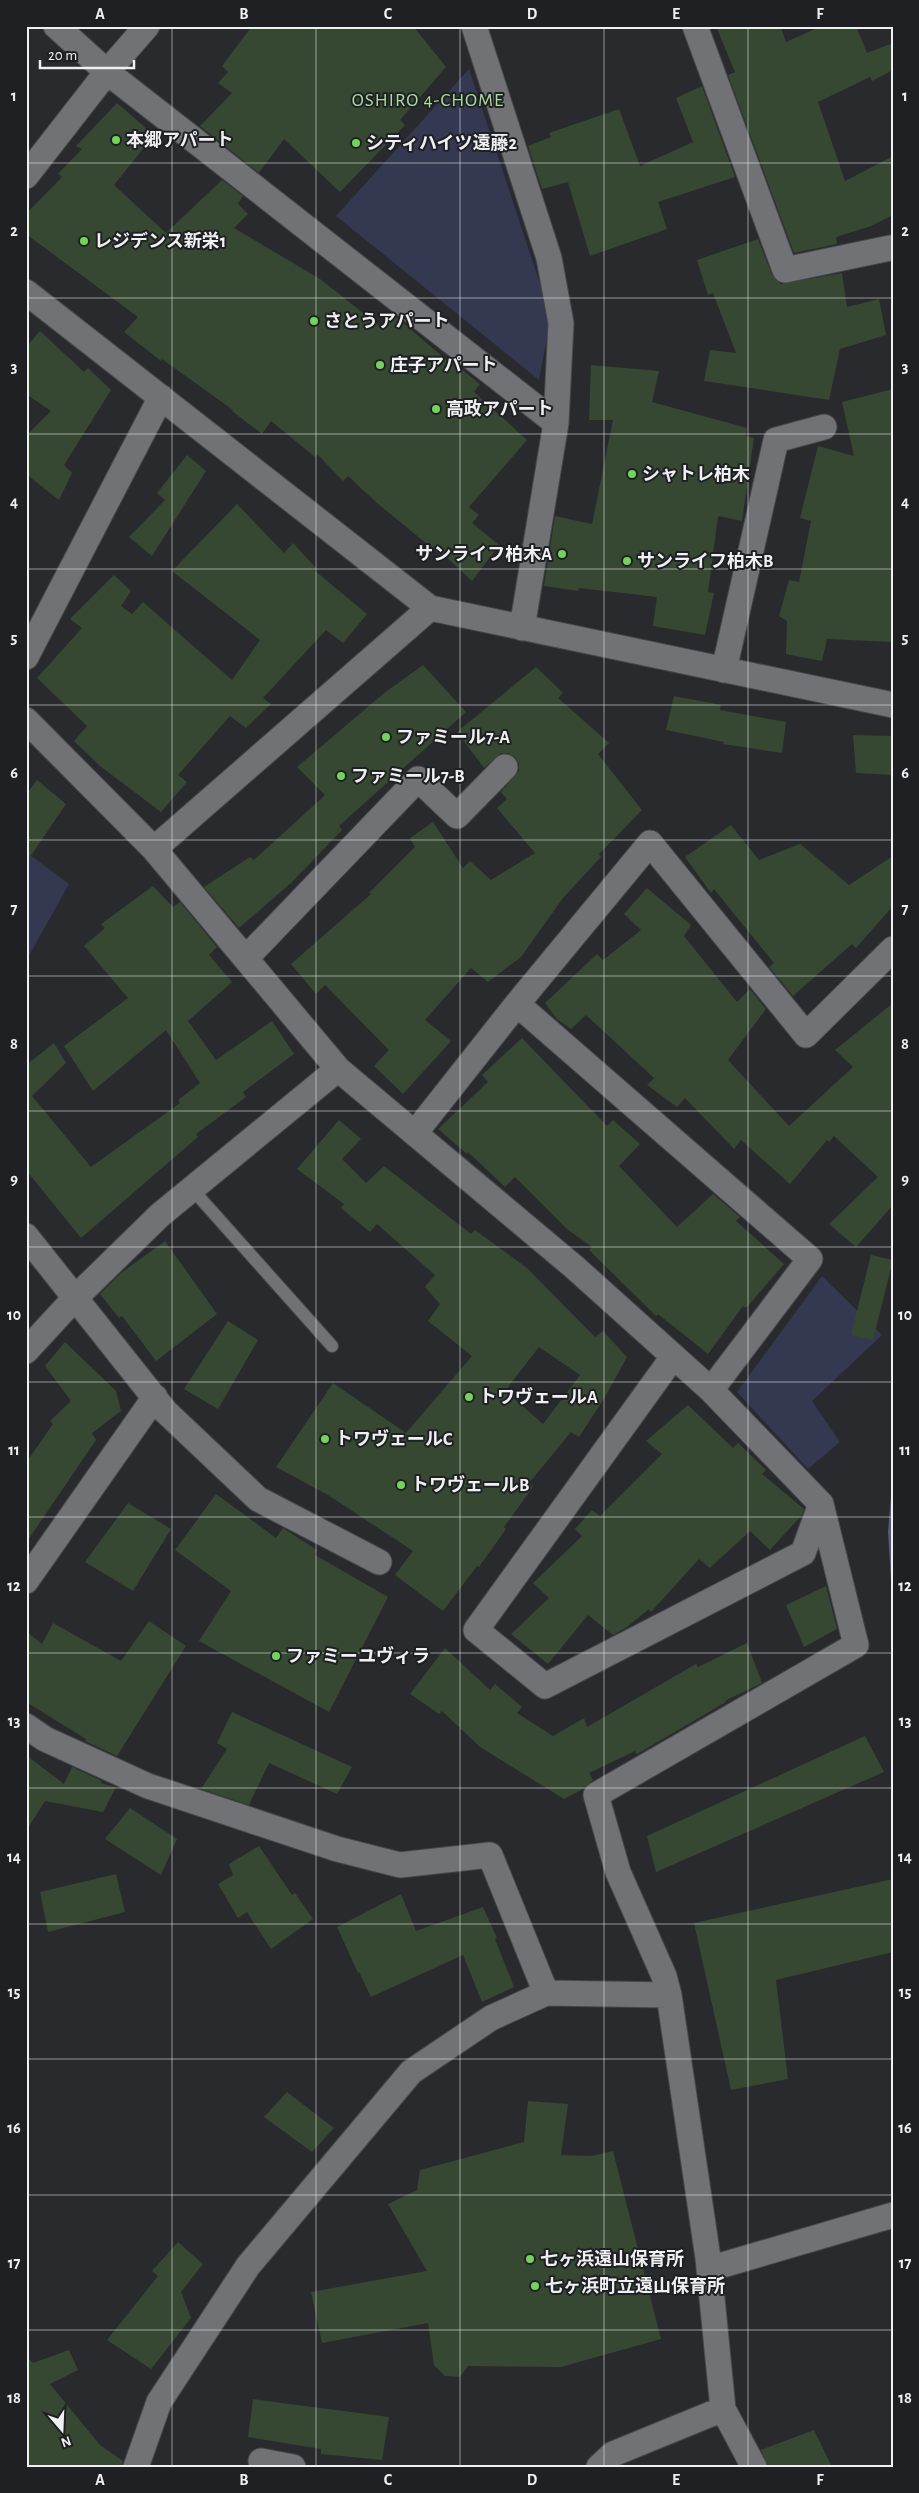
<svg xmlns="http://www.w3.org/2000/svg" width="919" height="2493" font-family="'Alegreya Sans','Noto Sans JP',sans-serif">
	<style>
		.green { fill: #343851 }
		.water { fill: #545a75 }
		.building { fill: #364831; fill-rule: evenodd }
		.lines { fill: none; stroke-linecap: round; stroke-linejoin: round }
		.lane-casing { stroke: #47474b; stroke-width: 14 }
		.street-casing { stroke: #47474b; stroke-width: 27 }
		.lane { stroke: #707276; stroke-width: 12 }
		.street { stroke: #707276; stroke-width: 25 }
		.grid { fill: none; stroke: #f0f0f3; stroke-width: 1; stroke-opacity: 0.55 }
		.poi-dot { fill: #75d25b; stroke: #1f2024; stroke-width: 2 }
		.labels { text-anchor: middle; stroke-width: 4; stroke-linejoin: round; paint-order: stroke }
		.poi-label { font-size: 18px; font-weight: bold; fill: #f0f0f3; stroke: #1f2024; text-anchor: start }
		.neighbourhood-label { font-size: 19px; letter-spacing: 1px; fill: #aadc9d; stroke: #1f2024 }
		.neatline { fill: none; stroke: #f0f0f3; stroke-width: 2 }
		.grid-label { font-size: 16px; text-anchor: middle; font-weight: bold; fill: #f0f0f3 }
	</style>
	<rect width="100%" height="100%" fill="#292a2e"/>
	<!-- green -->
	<path class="green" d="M 469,69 L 551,317 L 539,380 L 336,216 Z
		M 26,852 L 69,884 L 26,961 Z
		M 822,1276 L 882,1335 L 812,1401 L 840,1442 L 808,1469 L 737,1392 Z"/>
	<!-- water -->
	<path class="water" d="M 893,1471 L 893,1613 L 888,1532 Z"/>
	<!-- building -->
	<path class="building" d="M 252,26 L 413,26 L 446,67 L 400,120 L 405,125 L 340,192 L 284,139 L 259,173 L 200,126 L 232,93 L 218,83 L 228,72 L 222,66 Z
		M 716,26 L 780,26 L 786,42 L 822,26 L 856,26 L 867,53 L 893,43 L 893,70 L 872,81 L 870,77 L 818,102 L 845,181 L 893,156 L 893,215 L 871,226 L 836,237 L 837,244 L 794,253 L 728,75 L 735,72 Z
		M 702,86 L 735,177 L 658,202 L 667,229 L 590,256 L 568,182 L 542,189 L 528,146 L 551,137 L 549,133 L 619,109 L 640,166 L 693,142 L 676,98 Z
		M 117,103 L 154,135 L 114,185 L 166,233 L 222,180 L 243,196 L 238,204 L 248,214 L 234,228 L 320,279 L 382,328 L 393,314 L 450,363 L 451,361 L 480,384 L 474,392 L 527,440 L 469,507 L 479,515 L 472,523 L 499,545 L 472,581 L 445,556 L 444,558 L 377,503 L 348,476 L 343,481 L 317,454 L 315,457 L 271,421 L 262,434 L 232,411 L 233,410 L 162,359 L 161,361 L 124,332 L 138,317 L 26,234 L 26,214 L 62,177 L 58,174 L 82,149 L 76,146 Z
		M 758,239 L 772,275 L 781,284 L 842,273 L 847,307 L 879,299 L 886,335 L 840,349 L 829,400 L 704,381 L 710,350 L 736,353 L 713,293 L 708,295 L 697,260 Z
		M 40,331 L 84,372 L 88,368 L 111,390 L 64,465 L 72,473 L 59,500 L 26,474 L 26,436 L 51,411 L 26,394 L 26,347 Z
		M 591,365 L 659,371 L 652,402 L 747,428 L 746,436 L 754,438 L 742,521 L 718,516 L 708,592 L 714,593 L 705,635 L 653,626 L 657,597 L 579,588 L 578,591 L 544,586 L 555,516 L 592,524 L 613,420 L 589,420 Z
		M 893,389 L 893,642 L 827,639 L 822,661 L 786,654 L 787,621 L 779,616 L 789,580 L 799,582 L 811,521 L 800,518 L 818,446 L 854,456 L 842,402 Z
		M 187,455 L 206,471 L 152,556 L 129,537 L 165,500 L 157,493 Z
		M 237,504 L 284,553 L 293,543 L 316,568 L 314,570 L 367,614 L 343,643 L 326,630 L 263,698 L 271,704 L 246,728 L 230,716 L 178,775 L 187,782 L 161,812 L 100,766 L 74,741 L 87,726 L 37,678 L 82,628 L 70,619 L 114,575 L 131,591 L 121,606 L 132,614 L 143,602 L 232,680 L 260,640 L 172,571 Z
		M 423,665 L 466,712 L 339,826 L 342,830 L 291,883 L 239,928 L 204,887 L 250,857 L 254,860 L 325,795 L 297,767 L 383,694 Z
		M 536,667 L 563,693 L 558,698 L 609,743 L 598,754 L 642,810 L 599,854 L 601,857 L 563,898 L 521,957 L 488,982 L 471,968 L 425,1020 L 451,1041 L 403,1094 L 374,1066 L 389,1050 L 325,985 L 316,994 L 291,964 L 371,894 L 369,893 L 415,847 L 410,838 L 433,822 L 463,868 L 470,861 L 491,880 L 535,853 L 497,808 L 507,799 L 501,792 L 519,771 L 519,764 L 515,757 L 508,753 L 501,753 L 484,768 L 457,732 Z
		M 674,696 L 721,705 L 720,710 L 786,722 L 782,753 L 723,744 L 724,742 L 666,730 Z
		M 853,735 L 893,736 L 893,775 L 856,773 Z
		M 37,780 L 66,804 L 26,863 L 26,795 Z
		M 731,825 L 759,860 L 800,844 L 849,885 L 893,856 L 893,906 L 856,948 L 852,944 L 793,996 L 769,967 L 774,963 L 714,889 L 711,893 L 685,857 Z
		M 153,886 L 173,907 L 180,902 L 217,947 L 209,955 L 232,982 L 188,1021 L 216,1060 L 272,1021 L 294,1054 L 243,1092 L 246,1097 L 196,1134 L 198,1137 L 81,1238 L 26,1170 L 26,1065 L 54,1043 L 66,1063 L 32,1096 L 91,1167 L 180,1103 L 178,1100 L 200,1083 L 166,1030 L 93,1091 L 64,1046 L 128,998 L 84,946 L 105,928 L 101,924 Z
		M 647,888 L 691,925 L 684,936 L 737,1002 L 750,989 L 766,1009 L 728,1060 L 789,1126 L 853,1067 L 835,1050 L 893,1003 L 893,1205 L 856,1247 L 829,1224 L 878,1177 L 834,1136 L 829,1142 L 827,1140 L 790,1184 L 741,1140 L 734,1149 L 685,1098 L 677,1107 L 647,1085 L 654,1078 L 586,1015 L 571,1029 L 557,1019 L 545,1003 L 597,954 L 603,960 L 641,930 L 624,914 Z
		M 522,1038 L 607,1126 L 613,1120 L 640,1144 L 619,1166 L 677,1227 L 713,1194 L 740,1217 L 736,1221 L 784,1264 L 746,1308 L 743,1306 L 708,1354 L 658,1314 L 656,1316 L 589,1250 L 592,1247 L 567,1229 L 515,1177 L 505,1187 L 468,1152 L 467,1154 L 438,1129 L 488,1082 L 482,1075 Z
		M 339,1120 L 361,1139 L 342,1159 L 366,1183 L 384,1166 L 471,1234 L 475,1230 L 527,1268 L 595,1337 L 603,1331 L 627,1357 L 605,1397 L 579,1437 L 571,1432 L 529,1483 L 533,1487 L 504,1527 L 506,1529 L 479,1567 L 477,1566 L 443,1611 L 395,1575 L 413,1551 L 328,1495 L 276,1467 L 333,1383 L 406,1433 L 472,1356 L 428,1321 L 440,1304 L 425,1287 L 435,1275 L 377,1224 L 370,1232 L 341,1208 L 344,1204 L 297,1169 ZM 539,1347 L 580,1375 L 543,1424 L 505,1391 Z
		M 165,1241 L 217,1314 L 156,1361 L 122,1316 L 119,1318 L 100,1294 L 121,1273 Z
		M 871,1255 L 893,1260 L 873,1340 L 851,1335 Z
		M 228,1321 L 258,1340 L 218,1409 L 184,1389 Z
		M 65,1342 L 116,1391 L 121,1411 L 92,1433 L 96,1440 L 26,1543 L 26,1463 L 53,1424 L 50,1421 L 71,1401 L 45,1366 Z
		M 688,1405 L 733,1448 L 738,1443 L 766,1470 L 762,1474 L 804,1509 L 802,1515 L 770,1550 L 750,1531 L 710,1568 L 699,1559 L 651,1612 L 649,1609 L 627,1627 L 613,1635 L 588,1615 L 548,1664 L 511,1634 L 549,1598 L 533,1583 L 582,1536 L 575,1529 L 592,1510 L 600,1516 L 662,1454 L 646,1441 Z
		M 216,1494 L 276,1538 L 283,1528 L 317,1550 L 315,1555 L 388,1597 L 329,1712 L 199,1641 L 231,1591 L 175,1550 Z
		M 128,1503 L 171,1529 L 133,1591 L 85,1562 Z
		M 826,1586 L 837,1629 L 804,1647 L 786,1605 Z
		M 149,1621 L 186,1646 L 117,1756 L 85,1741 L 86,1739 L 26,1702 L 26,1631 L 42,1644 L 53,1623 L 121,1661 Z
		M 747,1643 L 762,1683 L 725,1701 L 726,1702 L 637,1754 L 635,1751 L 589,1773 L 593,1780 L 583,1789 L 564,1799 L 480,1747 L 442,1711 L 439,1714 L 410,1694 L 445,1648 L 490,1690 L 495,1684 L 522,1707 L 517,1713 L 553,1736 L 584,1718 L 587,1727 L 696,1664 L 698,1667 Z
		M 232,1712 L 352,1767 L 337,1794 L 269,1763 L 249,1805 L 201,1789 L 227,1749 L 217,1743 Z
		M 865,1736 L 884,1772 L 656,1872 L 647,1836 Z
		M 26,1755 L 64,1784 L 72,1767 L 102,1781 L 101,1783 L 116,1787 L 103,1812 L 45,1801 L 26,1831 Z
		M 130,1808 L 177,1839 L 161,1875 L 105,1839 Z
		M 259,1846 L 292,1895 L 295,1893 L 313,1919 L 271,1949 L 247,1912 L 238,1918 L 218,1884 L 233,1875 L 229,1864 Z
		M 116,1874 L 125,1912 L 48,1932 L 40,1892 Z
		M 893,1879 L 893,1952 L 776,1980 L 788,2079 L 731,2090 L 694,1923 Z
		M 401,1894 L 416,1931 L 483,1907 L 497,1938 L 495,1939 L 514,1987 L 482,2002 L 463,1955 L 371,1997 L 359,1972 L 358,1973 L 337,1927 Z
		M 287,2092 L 334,2128 L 312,2152 L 264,2117 Z
		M 528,2101 L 568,2104 L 561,2155 L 592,2156 L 613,2151 L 661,2339 L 561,2367 L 468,2366 L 460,2377 L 445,2376 L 434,2365 L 428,2323 L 322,2343 L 311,2292 L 427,2271 L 388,2204 L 417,2190 L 420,2170 L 524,2142 Z
		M 178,2242 L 203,2264 L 181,2292 L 191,2318 L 151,2369 L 107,2340 L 158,2276 L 152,2271 Z
		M 69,2350 L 78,2370 L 50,2384 L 100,2445 L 123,2461 L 122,2467 L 26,2467 L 26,2356 L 33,2363 Z
		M 253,2399 L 389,2417 L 382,2460 L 321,2454 L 321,2449 L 248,2437 Z
		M 814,2430 L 832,2467 L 768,2467 L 761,2450 Z"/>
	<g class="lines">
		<defs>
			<path id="lane" d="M 192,1189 L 332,1346"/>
			<path id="street" d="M 56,26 L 107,72 L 556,423
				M 474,26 L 549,258 L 561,323 L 556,423 L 522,628
				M 695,26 L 785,270 L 890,248
				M 26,176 L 107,72 L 147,26
				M 26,292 L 430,608 L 893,705
				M 26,657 L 161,397
				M 724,670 L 776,440 L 824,427
				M 26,720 L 154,849 L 338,1069 L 160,1215 L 75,1298 L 26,1351
				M 154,849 L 430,608
				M 246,958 L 418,779 L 457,816 L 505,767
				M 517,1004 L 810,1259 L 711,1390
				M 338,1069 L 573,1266 L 711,1390 L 821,1504
				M 415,1133 L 517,1004 L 650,843 L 806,1035 L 893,949
				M 26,1236 L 165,1411 L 258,1499 L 379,1562
				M 26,1581 L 155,1397
				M 26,1726 L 45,1739 L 148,1786 L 337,1849 L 400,1865 L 490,1855 L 546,1993
				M 669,1995 L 708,2258 L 723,2409
				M 709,2269 L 893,2215
				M 261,2461 L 293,2467
				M 136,2467 L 159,2402 L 248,2266 L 411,2072 L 491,2018 L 546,1993 L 669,1995 L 664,1976 L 618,1872 L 596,1795 L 856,1645 L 821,1504 L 803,1553 L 545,1686 L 476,1630 L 673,1357
				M 599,2467 L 613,2454 L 723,2409 L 754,2467"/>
		</defs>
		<!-- lane casing -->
		<use href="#lane" class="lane-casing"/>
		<!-- street casing -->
		<use href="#street" class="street-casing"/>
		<!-- lane -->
		<use href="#lane" class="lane"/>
		<!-- street -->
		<use href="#street" class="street"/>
	</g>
	<!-- grid -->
	<path class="grid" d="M 172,26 L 172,2467M 316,26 L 316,2467M 460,26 L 460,2467M 604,26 L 604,2467M 748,26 L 748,2467M 26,163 L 893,163M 26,298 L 893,298M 26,434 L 893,434M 26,569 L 893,569M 26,705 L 893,705M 26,840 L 893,840M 26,976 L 893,976M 26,1111 L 893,1111M 26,1247 L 893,1247M 26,1382 L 893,1382M 26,1517 L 893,1517M 26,1653 L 893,1653M 26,1788 L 893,1788M 26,1924 L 893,1924M 26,2059 L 893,2059M 26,2195 L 893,2195M 26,2330 L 893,2330"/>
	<!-- markers -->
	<g class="poi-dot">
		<circle cx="116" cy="140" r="5"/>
		<circle cx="356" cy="143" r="5"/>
		<circle cx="84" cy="241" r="5"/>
		<circle cx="314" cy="321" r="5"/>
		<circle cx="380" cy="365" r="5"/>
		<circle cx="436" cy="409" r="5"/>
		<circle cx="632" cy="474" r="5"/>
		<circle cx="562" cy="554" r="5"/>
		<circle cx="627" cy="561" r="5"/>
		<circle cx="386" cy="737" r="5"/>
		<circle cx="341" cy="776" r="5"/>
		<circle cx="469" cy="1397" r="5"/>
		<circle cx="325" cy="1439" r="5"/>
		<circle cx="401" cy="1485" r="5"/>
		<circle cx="276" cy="1656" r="5"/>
		<circle cx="530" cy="2259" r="5"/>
		<circle cx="535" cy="2286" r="5"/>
	</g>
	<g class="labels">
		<!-- poi labels -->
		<g class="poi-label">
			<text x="126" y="146">本郷アパート</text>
			<text x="366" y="149">シティハイツ遠藤2</text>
			<text x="94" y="247">レジデンス新栄1</text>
			<text x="324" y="327">さとうアパート</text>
			<text x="390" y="371">庄子アパート</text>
			<text x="446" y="415">高政アパート</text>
			<text x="642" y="480">シャトレ柏木</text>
			<text x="552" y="560" text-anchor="end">サンライフ柏木A</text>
			<text x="637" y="567">サンライフ柏木B</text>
			<text x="396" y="743">ファミール7-A</text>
			<text x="351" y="782">ファミール7-B</text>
			<text x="479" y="1403">トワヴェールA</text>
			<text x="335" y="1445">トワヴェールC</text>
			<text x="411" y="1491">トワヴェールB</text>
			<text x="286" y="1662">ファミーユヴィラ</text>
			<text x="540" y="2265">七ヶ浜遠山保育所</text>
			<text x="545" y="2292">七ヶ浜町立遠山保育所</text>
		</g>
		<!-- neighbourhood labels -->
		<g class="neighbourhood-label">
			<text x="428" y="106">OSHIRO 4-CHOME</text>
		</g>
	</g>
	<!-- border -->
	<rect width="919" height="2493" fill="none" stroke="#1f2024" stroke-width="55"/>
	<!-- north arrow -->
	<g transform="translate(62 2430) rotate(161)" stroke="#1f2024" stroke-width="4" paint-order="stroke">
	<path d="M0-4L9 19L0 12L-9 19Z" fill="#f0f0f3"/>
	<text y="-8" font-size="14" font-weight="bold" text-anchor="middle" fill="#f0f0f3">N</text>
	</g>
	<!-- scale -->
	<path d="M40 60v8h94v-8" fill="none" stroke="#f0f0f3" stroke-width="2.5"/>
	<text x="48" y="60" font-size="15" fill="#f0f0f3" stroke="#1f2024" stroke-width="4" paint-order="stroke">20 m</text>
	<rect x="28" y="28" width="864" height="2438" class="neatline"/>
	<g class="grid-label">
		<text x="100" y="19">A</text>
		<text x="244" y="19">B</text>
		<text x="388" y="19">C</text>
		<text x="532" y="19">D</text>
		<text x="676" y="19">E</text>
		<text x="820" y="19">F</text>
		<text x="14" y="101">1</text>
		<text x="905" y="101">1</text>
		<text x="14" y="236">2</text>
		<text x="905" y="236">2</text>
		<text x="14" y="372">3</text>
		<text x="905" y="372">3</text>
		<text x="14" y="507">4</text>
		<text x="905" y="507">4</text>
		<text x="14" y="643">5</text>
		<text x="905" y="643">5</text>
		<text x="14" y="778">6</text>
		<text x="905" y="778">6</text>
		<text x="14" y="914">7</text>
		<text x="905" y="914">7</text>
		<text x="14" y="1049">8</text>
		<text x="905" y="1049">8</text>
		<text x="14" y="1184">9</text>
		<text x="905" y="1184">9</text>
		<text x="14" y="1320">10</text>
		<text x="905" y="1320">10</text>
		<text x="14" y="1455">11</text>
		<text x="905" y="1455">11</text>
		<text x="14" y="1591">12</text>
		<text x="905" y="1591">12</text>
		<text x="14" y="1726">13</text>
		<text x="905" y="1726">13</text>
		<text x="14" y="1862">14</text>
		<text x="905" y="1862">14</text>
		<text x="14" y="1997">15</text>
		<text x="905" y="1997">15</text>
		<text x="14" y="2133">16</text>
		<text x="905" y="2133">16</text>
		<text x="14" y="2268">17</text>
		<text x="905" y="2268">17</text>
		<text x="14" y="2403">18</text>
		<text x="905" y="2403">18</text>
		<text x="100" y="2485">A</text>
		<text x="244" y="2485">B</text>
		<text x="388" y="2485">C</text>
		<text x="532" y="2485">D</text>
		<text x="676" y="2485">E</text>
		<text x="820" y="2485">F</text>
	</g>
</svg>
